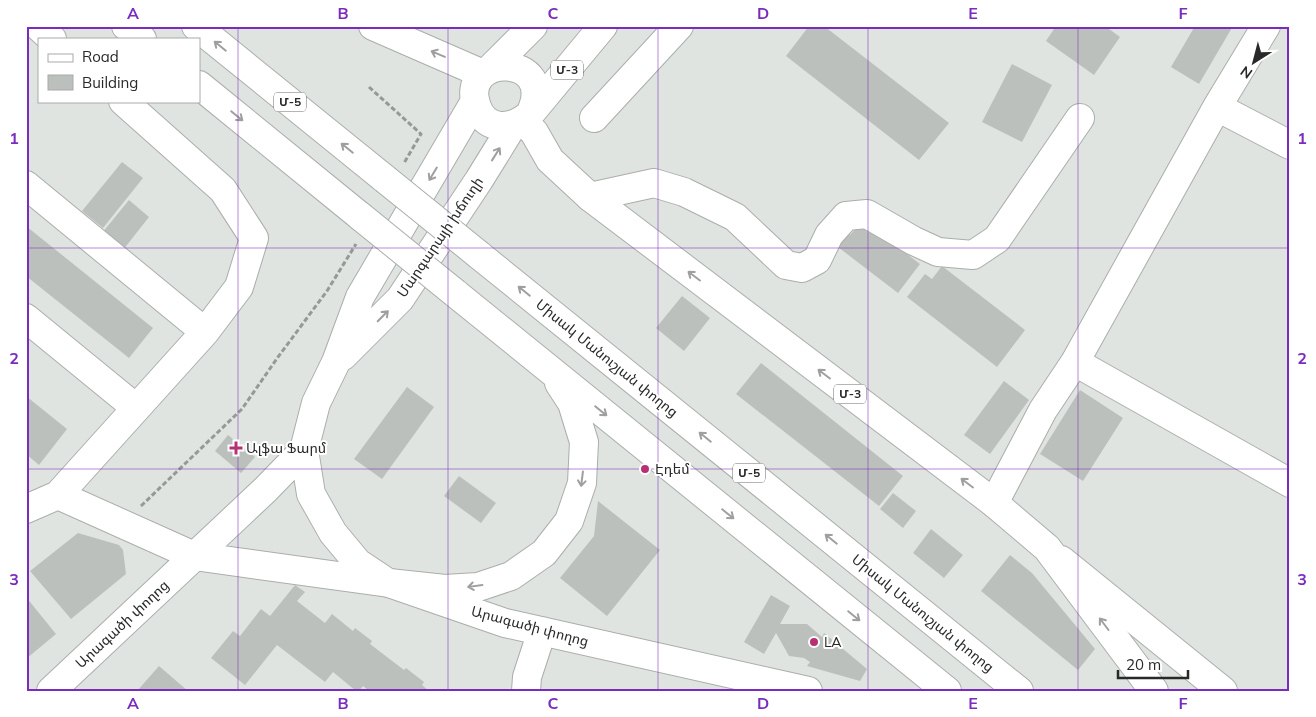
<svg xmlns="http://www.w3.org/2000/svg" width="1316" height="717" font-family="Mulish,'Noto Sans Armenian',sans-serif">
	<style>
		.building { fill: #bcc0bc }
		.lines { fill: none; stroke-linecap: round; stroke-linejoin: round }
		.minor-casing { stroke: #aaaeaa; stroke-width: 30 }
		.highway-casing { stroke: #aaaeaa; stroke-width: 30 }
		.path { stroke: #969996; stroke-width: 3; stroke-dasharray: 5 2.5; stroke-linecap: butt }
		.minor { stroke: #fff; stroke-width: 28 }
		.highway { stroke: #fff; stroke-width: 28 }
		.highway-bridge-casing { stroke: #aaaeaa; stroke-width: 30; stroke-linecap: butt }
		.highway-bridge { stroke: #fff; stroke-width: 28 }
		.oneway { stroke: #9f9f9e }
		.grid { fill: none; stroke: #7b2cbf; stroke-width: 1; stroke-opacity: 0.55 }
		.poi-dot { fill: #b63074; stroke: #fff; stroke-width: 2 }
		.labels { text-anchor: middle; stroke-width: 4; stroke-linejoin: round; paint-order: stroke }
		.shield { fill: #fff; stroke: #696a68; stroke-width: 1 }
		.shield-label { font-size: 12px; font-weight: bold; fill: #292a28 }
		.street-label { font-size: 14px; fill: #292a28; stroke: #fff }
		.poi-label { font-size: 14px; fill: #292a28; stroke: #fff; text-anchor: start }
		.neatline { fill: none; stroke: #7b2cbf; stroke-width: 2 }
		.grid-label { font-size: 16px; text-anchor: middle; font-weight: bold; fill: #7b2cbf }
	</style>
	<rect width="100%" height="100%" fill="#e0e4e0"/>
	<!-- building -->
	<path class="building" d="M 809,26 L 824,26 L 949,123 L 919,160 L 786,56 Z
		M 1056,26 L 1105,26 L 1120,37 L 1094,75 L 1046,41 Z
		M 1195,26 L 1233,26 L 1199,84 L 1171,67 Z
		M 1012,64 L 1052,85 L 1022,142 L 982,122 Z
		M 122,162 L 143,178 L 103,228 L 82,211 Z
		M 129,200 L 149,217 L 123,250 L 102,233 Z
		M 859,225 L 869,233 L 873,228 L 920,264 L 898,293 L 834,244 L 844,231 L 850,235 Z
		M 26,226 L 153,328 L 129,358 L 26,276 Z
		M 942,266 L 1025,330 L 997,367 L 907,297 L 925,274 L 932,279 Z
		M 682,296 L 710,318 L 684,351 L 656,328 Z
		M 761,363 L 903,476 L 879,506 L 736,394 Z
		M 1004,381 L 1029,400 L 990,454 L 964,435 Z
		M 407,387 L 434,407 L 382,479 L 354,459 Z
		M 1080,390 L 1123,418 L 1083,481 L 1040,454 Z
		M 26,396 L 67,429 L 39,465 L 26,454 Z
		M 228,435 L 255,457 L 241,473 L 215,451 Z
		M 459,476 L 496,503 L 481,523 L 444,496 Z
		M 893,493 L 916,511 L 903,528 L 880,509 Z
		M 598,501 L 660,550 L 607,616 L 560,578 L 594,536 Z
		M 931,529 L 963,555 L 944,578 L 913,553 Z
		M 78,533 L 119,545 L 123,550 L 126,574 L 71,619 L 30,571 Z
		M 1010,555 L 1032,573 L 1095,649 L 1078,670 L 981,591 Z
		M 295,585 L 305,592 L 297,601 L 325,623 L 332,614 L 353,631 L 355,628 L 372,641 L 370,644 L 404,670 L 406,668 L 424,682 L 422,685 L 429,691 L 369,691 L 363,686 L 359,691 L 356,691 L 333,672 L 325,682 L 277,645 L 245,685 L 211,658 L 233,631 L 240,636 L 261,609 L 270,616 Z
		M 771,595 L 790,606 L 780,624 L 807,624 L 822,637 L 824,633 L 867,669 L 860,681 L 807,666 L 810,662 L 804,658 L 789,656 L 776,633 L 764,654 L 744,642 Z
		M 26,597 L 56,634 L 26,659 Z
		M 159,666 L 188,691 L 137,691 Z"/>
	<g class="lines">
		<defs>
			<path id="minor" d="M 38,26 L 52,39
				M 1217,107 L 1290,145
				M 594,118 L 679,26
				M 26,185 L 205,332
				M 590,197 L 654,183 L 684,192 L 735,217 L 786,265 L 802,268 L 817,260 L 829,235 L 846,216 L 867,214 L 914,241 L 938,252 L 973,255 L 997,239 L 1080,118
				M 26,318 L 136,408
				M 343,356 L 400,299 L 479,180 L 513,125
				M 1075,362 L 1290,483
				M 58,495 L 205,332 L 239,287 L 254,238 L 223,190 L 123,101
				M 994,503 L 1043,410 L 1075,362 L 1217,107 L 1266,26
				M 26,509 L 58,495 L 194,556 L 389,583 L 505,623 L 808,691
				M 1061,560 L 1223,691
				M 385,581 L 358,563 L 333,533 L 311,494 L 304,450 L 316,403 L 336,362 L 360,297 L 475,101
				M 51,691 L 265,490 L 304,450
				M 526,691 L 527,677 L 542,631"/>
			<path id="highway" d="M 126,26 L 142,39
				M 196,26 L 385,179
				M 373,26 L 483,74
				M 491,68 L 533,26
				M 199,85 L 360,216
				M 530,114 C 560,52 456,52 477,107 C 486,132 513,130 530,114 L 603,26
				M 522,121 L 534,132 L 550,160 L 590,197 L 994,503 L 1047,548 L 1154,691
				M 479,255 L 1019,691
				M 455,293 L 947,691
				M 389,583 L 445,589 L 478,587 L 511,576 L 544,553 L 569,521 L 582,483 L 584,442 L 572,403 L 559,383"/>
		</defs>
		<!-- minor casing -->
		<use href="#minor" class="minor-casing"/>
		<!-- highway casing -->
		<use href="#highway" class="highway-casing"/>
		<!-- path -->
		<path class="path" d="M 369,87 L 421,134 L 404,163
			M 141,506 L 242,409 L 278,357 L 327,291 L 356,244"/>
		<!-- minor -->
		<use href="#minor" class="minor"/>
		<!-- highway -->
		<use href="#highway" class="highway"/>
		<defs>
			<path id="highway-bridge" d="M 385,179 L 479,255
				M 360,216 L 455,293"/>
		</defs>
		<!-- highway-bridge casing -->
		<use href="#highway-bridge" class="highway-bridge-casing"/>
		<!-- highway-bridge -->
		<use href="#highway-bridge" class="highway-bridge"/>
	</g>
	<!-- one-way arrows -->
	<defs><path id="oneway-shaft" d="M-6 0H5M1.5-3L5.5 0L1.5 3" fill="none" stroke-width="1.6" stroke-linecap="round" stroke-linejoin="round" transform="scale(1.25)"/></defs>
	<g class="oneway">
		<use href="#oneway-shaft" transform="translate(220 46) rotate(-141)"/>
		<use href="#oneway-shaft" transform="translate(438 54) rotate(-157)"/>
		<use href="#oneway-shaft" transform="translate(237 116) rotate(39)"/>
		<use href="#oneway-shaft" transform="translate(347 148) rotate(-141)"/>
		<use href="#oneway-shaft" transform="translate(496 154) rotate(-58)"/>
		<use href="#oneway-shaft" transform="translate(433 174) rotate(121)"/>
		<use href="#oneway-shaft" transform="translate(694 276) rotate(-143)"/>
		<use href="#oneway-shaft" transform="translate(524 291) rotate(-141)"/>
		<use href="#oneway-shaft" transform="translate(383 316) rotate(-45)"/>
		<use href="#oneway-shaft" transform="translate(824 374) rotate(-143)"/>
		<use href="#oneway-shaft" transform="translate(601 411) rotate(39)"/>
		<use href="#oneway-shaft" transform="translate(705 437) rotate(-141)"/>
		<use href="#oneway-shaft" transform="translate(582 479) rotate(97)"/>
		<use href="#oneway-shaft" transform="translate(967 483) rotate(-143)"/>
		<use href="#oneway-shaft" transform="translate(728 514) rotate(39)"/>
		<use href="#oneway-shaft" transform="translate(831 539) rotate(-141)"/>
		<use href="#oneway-shaft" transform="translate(475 586) rotate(172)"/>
		<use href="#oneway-shaft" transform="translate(854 616) rotate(39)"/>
		<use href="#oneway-shaft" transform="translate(1104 624) rotate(-127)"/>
	</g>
	<!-- grid -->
	<path class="grid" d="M 238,26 L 238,691M 448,26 L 448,691M 658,26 L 658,691M 868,26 L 868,691M 1078,26 L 1078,691M 26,248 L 1290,248M 26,469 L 1290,469"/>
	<!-- markers -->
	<g class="poi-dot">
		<path d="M233.5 440.5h5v5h5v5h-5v5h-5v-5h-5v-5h5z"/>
		<circle cx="645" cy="469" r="5"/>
		<circle cx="814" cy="642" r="5"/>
	</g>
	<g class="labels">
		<!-- shield labels -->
		<g class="shield">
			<rect x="551" y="60.5" width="32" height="19" rx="4"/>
			<rect x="274" y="92.5" width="32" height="19" rx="4"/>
			<rect x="834" y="384.5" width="32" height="19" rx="4"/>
			<rect x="733" y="463.5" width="32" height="19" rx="4"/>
		</g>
		<g class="shield-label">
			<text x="567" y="74">Մ-3</text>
			<text x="290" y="106">Մ-5</text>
			<text x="850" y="398">Մ-3</text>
			<text x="749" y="477">Մ-5</text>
		</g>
		<!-- street labels -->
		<g class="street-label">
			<text transform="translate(440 237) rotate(-56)" y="5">Մարգարայի խճուղի</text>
			<text transform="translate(607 358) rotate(39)" y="5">Միսակ Մանուշյան փողոց</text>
			<text transform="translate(923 613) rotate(39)" y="5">Միսակ Մանուշյան փողոց</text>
			<text transform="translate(122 624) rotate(-43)" y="5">Արագածի փողոց</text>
			<text transform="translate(530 626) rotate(15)" y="5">Արագածի փողոց</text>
		</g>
		<!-- poi labels -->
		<g class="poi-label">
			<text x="246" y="453">Ալֆա Ֆարմ</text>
			<text x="655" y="474">Էդեմ</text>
			<text x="824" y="647">LA</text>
		</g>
	</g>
	<!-- border -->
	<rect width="1316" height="717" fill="none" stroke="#ffffff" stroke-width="55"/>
	<!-- legend -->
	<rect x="38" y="38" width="162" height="65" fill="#ffffff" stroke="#a9aaa9"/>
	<rect x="48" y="54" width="25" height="8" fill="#ffffff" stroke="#a9aaa9"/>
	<text x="82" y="62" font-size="15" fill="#292a28">Road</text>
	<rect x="48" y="75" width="25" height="15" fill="#bcc0bc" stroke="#a9aaa9"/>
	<text x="82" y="88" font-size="15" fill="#292a28">Building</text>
	<!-- north arrow -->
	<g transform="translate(1254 62) rotate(216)" stroke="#ffffff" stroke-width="4" paint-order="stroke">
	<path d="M0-4L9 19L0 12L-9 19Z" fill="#292a28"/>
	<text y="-8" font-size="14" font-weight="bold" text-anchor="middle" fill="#292a28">N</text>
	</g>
	<!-- scale -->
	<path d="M1118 670v8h70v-8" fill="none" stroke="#292a28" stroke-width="2.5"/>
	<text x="1126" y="670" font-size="15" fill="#292a28" stroke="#ffffff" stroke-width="4" paint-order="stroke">20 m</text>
	<rect x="28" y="28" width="1260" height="662" class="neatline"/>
	<g class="grid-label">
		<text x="133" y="19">A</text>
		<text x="343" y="19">B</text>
		<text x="553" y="19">C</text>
		<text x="763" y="19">D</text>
		<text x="973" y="19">E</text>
		<text x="1183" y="19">F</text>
		<text x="14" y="144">1</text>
		<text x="1302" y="144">1</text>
		<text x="14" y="364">2</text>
		<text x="1302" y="364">2</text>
		<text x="14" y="585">3</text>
		<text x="1302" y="585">3</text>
		<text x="133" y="709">A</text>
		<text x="343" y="709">B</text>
		<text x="553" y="709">C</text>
		<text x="763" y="709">D</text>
		<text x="973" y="709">E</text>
		<text x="1183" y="709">F</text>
	</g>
</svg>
